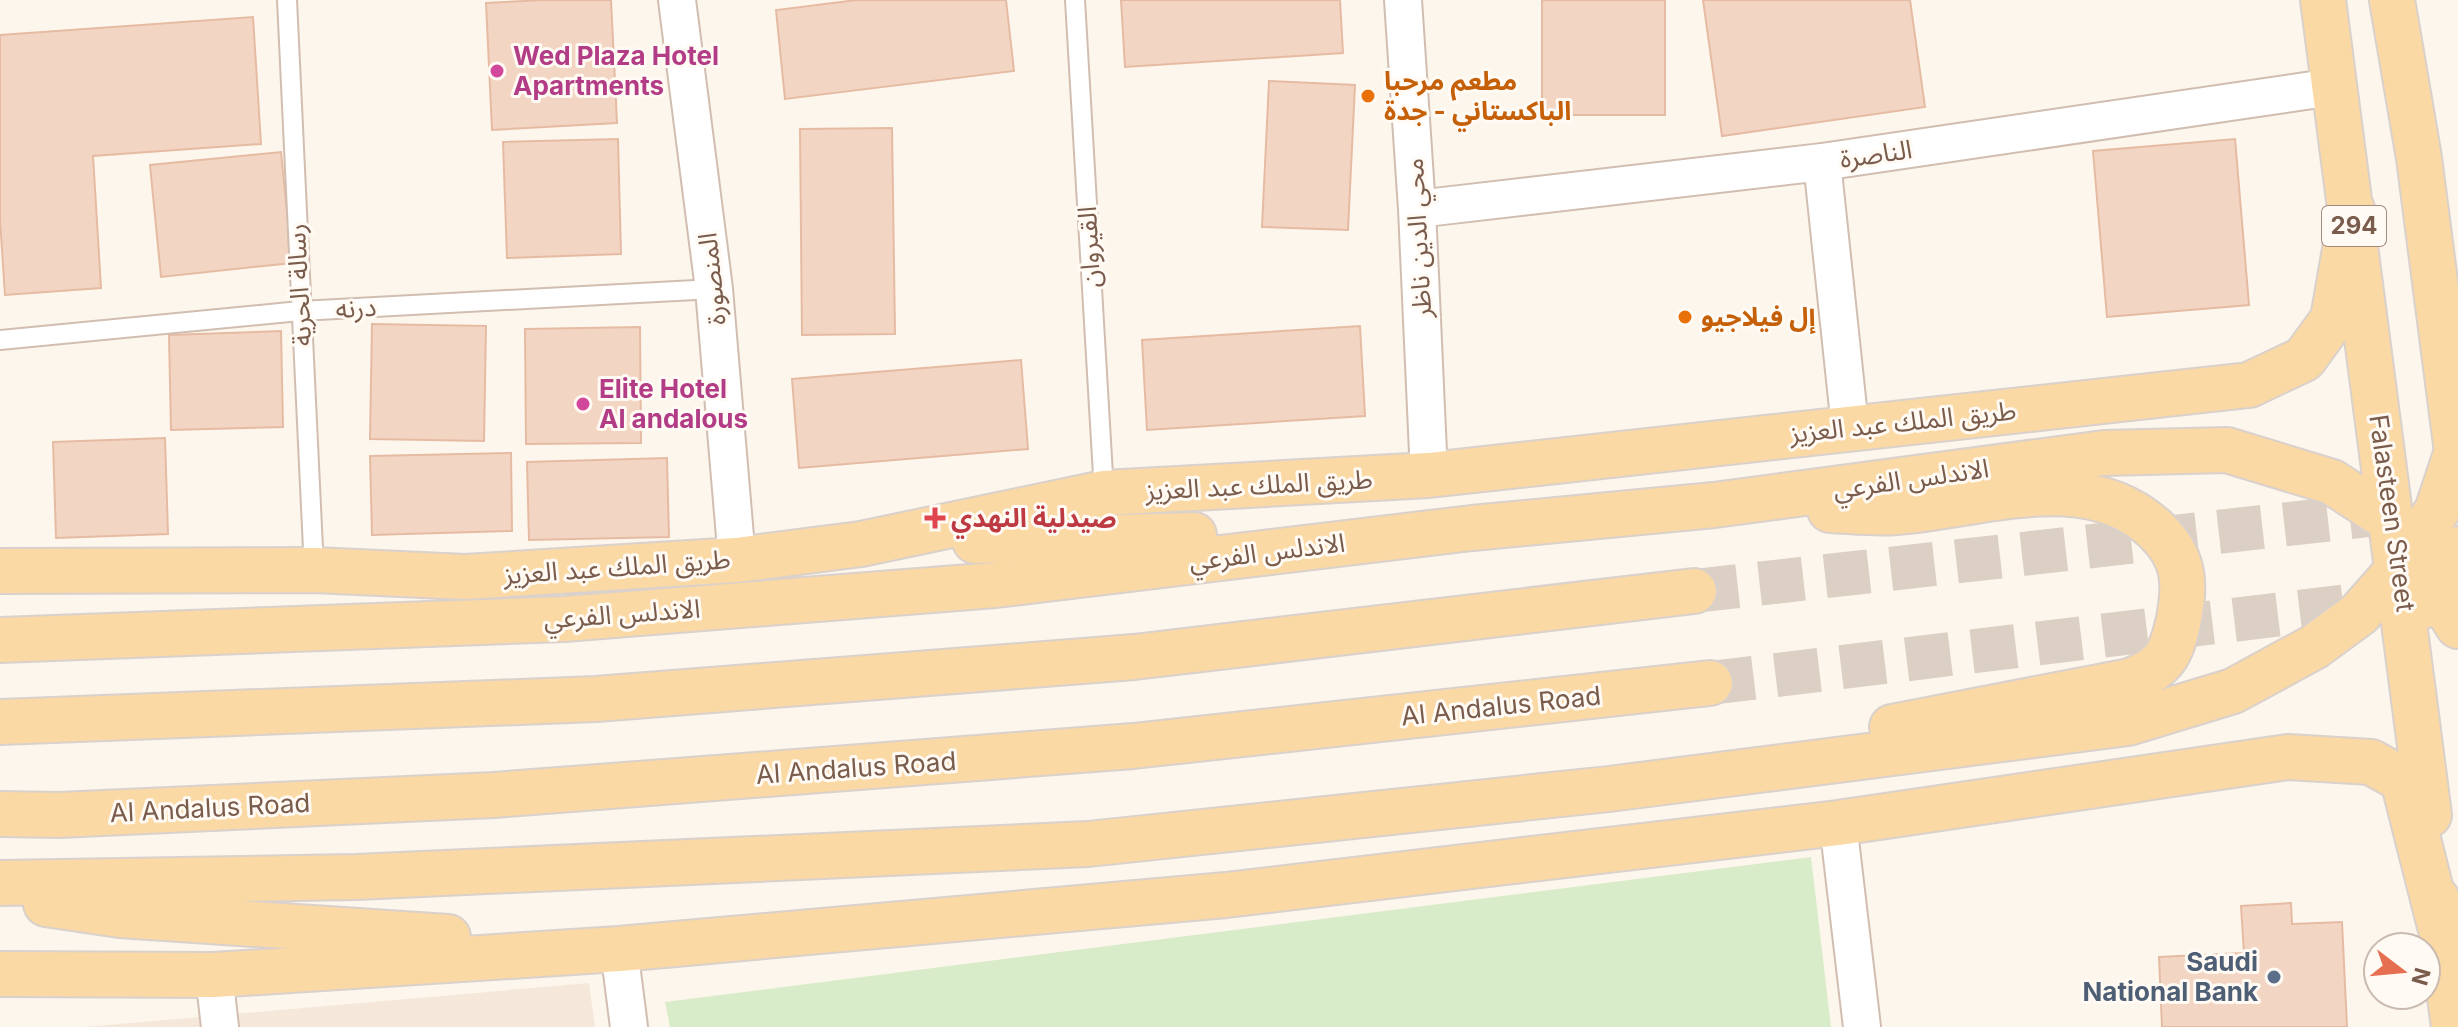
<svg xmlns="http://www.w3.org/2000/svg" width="2458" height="1027" font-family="Inter,'Noto Sans Arabic',sans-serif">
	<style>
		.residential { fill: #f5e8da }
		.green { fill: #d8ecc9 }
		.building { fill: #f3d5c3; stroke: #e6bba3; stroke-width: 2 }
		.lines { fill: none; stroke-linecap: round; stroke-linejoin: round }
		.primary-tunnel { stroke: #dcd0c4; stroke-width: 44; stroke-dasharray: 44 22; stroke-linecap: butt }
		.lane-casing { stroke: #d1beb0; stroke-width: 22 }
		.street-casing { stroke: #d1beb0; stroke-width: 40 }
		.primary-casing { stroke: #dad1cd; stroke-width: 48 }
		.lane { stroke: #fff; stroke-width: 18 }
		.street { stroke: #fff; stroke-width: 36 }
		.primary { stroke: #fbd9a5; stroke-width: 44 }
		.hotel-dot { fill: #d1479c; stroke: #fffaf3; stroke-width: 3 }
		.food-dot { fill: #e8710a; stroke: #fffaf3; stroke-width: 3 }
		.health-dot { fill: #e0444e; stroke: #fffaf3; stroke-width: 3 }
		.service-dot { fill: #5c6f8a; stroke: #fffaf3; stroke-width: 3 }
		.labels { text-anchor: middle; stroke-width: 6; stroke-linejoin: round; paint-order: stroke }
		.shield { fill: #fffaf3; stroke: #a28b7f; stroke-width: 2 }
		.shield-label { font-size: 24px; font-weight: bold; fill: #7a5c4d }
		.hotel-label { font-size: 26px; font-weight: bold; fill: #b23c85; stroke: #fffaf3; text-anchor: start }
		.food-label { font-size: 26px; font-weight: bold; fill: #c56008; stroke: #fffaf3; text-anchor: start }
		.street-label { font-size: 26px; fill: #7a5c4d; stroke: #fffaf3 }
		.health-label { font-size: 26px; font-weight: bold; fill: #be3a42; stroke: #fffaf3; text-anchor: start }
		.service-label { font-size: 26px; font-weight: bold; fill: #4e5e75; stroke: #fffaf3; text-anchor: end }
	</style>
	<rect width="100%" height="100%" fill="#fdf6ec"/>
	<!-- residential -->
	<path class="residential" d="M 589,983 L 595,1027 L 85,1027 Z"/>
	<!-- green -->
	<path class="green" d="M 1811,857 L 1831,1027 L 670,1027 L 665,1002 Z"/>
	<!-- building -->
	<path class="building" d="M 544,0 L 611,0 L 617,123 L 492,130 L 486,3 Z
		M 857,0 L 1006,0 L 1014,71 L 785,99 L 776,10 Z
		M 1121,0 L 1340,0 L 1343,53 L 1125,67 Z
		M 1542,0 L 1665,0 L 1665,115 L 1542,115 Z
		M 1703,0 L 1910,0 L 1925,107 L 1722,136 Z
		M 253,17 L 261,144 L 93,156 L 101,288 L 5,295 L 0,220 L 0,35 Z
		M 1269,81 L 1355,85 L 1348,230 L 1262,227 Z
		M 892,128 L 895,334 L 802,335 L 800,129 Z
		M 618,139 L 621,254 L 507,258 L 503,142 Z
		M 2235,139 L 2249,305 L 2107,317 L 2093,151 Z
		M 281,152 L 292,263 L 161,277 L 150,165 Z
		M 372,324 L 486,326 L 484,441 L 370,439 Z
		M 1360,326 L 1365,416 L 1147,430 L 1142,340 Z
		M 640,327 L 641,443 L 526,444 L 525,329 Z
		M 281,331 L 283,427 L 171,430 L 169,335 Z
		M 1021,360 L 1028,449 L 799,468 L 792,379 Z
		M 165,438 L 168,534 L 56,538 L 53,442 Z
		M 511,453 L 512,531 L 372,535 L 370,456 Z
		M 667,458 L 669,537 L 529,540 L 527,462 Z
		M 2291,903 L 2292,924 L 2342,922 L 2347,1027 L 2162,1027 L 2159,957 L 2244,953 L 2241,906 Z"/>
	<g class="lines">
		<!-- primary-tunnel -->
		<path class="primary-tunnel" d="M 1694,591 L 2404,511
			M 1710,683 L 2390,601"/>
		<defs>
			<path id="lane" d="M 287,0 L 314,570
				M 1075,0 L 1104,492
				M 0,340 L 300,311 L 714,289"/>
			<path id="street" d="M 677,0 L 714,289 L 737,560
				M 1403,0 L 1417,209 L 1429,475
				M 1822,162 L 1850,427
				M 1417,209 L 1822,162 L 2333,87
				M 1838,823 L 1862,1027
				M 619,949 L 629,1027
				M 214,975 L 220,1027"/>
			<path id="primary" d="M 2323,0 L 2429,815
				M 2392,0 L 2419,158 L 2458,460
				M 1830,510 C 1852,511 1875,514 1897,512 C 1981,506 2086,464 2156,530 C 2184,557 2186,581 2179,619 C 2171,655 2165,667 2130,681 L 1892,727
				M 975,541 L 1194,535
				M 0,571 L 314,570 L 465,577 L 737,560 L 861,544 L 1104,493 L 1429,475 L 2249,385 L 2304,359 L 2333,319 L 2352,209
				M 2423,606 L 2458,549
				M 0,640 L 564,619 L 995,585 L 1472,528 L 1714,505 L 2104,453 L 2227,450 L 2332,482 L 2392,521 L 2458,626
				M 0,722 L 596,699 L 1134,657 L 1694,591
				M 0,814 L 59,815 L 494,795 L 1133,746 L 1710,683
				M 0,883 L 356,877 L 1088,844 L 1609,789 L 2128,723 L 2233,691 L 2314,647 L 2359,614 L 2389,580 L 2437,511 L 2457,451
				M 2437,899 L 2454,1027
				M 46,904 L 120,915 L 448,937
				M 0,974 L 214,975 L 619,949 L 1226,895 L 1838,823 L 2288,757 L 2371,762 L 2403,780 L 2440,926"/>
		</defs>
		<!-- lane casing -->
		<use href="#lane" class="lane-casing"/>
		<!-- street casing -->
		<use href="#street" class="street-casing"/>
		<!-- primary casing -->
		<use href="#primary" class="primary-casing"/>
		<!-- lane -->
		<use href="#lane" class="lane"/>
		<!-- street -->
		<use href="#street" class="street"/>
		<!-- primary -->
		<use href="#primary" class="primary"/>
	</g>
	<!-- markers -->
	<g class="hotel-dot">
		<circle cx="497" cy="71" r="8"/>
		<circle cx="583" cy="404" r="8"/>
	</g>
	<g class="food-dot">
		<circle cx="1368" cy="96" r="8"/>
		<circle cx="1685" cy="317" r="8"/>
	</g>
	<path class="health-dot" d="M931 506h8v8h8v8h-8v8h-8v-8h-8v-8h8z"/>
	<circle class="service-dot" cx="2274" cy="977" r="8"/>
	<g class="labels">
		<!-- shield labels -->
		<rect class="shield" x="2322" y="206" width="64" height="40" rx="6"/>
		<g class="shield-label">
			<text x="2354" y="234">294</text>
		</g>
		<!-- hotel labels -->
		<g class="hotel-label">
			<text x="513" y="65">Wed Plaza Hotel<tspan x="513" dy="30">Apartments</tspan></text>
			<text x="599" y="398">Elite Hotel<tspan x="599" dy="30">Al andalous</tspan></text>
		</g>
		<!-- food labels -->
		<g class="food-label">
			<text x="1384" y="90">مطعم مرحبا<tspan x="1384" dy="30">الباكستاني - جدة</tspan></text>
			<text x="1701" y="326">إل فيلاجيو</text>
		</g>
		<!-- street labels -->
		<g class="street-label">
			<text transform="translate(1876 154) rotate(-8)" y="9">الناصرة</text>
			<text transform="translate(1418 238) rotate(-93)" y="9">محي الدين ناظر</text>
			<text transform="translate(1089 247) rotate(-93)" y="9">القيروان</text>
			<text transform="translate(712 279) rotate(-96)" y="9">المنصورة</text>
			<text transform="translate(299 285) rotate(-93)" y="9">رسالة الحرية</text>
			<text transform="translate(356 308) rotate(-3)" y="9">درنه</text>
			<text transform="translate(1903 422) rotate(-6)" y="9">طريق الملك عبد العزيز</text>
			<text transform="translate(1911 479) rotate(-8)" y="9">الاندلس الفرعي</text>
			<text transform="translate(1259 485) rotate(-3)" y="9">طريق الملك عبد العزيز</text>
			<text transform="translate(2392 513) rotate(82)" y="9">Falasteen Street</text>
			<text transform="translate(1267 552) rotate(-7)" y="9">الاندلس الفرعي</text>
			<text transform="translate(617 567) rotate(-4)" y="9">طريق الملك عبد العزيز</text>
			<text transform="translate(622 614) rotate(-4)" y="9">الاندلس الفرعي</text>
			<text transform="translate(1501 706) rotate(-6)" y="9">Al Andalus Road</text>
			<text transform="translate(856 768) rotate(-4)" y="9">Al Andalus Road</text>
			<text transform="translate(210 808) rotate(-3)" y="9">Al Andalus Road</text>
		</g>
		<!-- health labels -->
		<g class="health-label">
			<text x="951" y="527">صيدلية النهدي</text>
		</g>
		<!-- service labels -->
		<g class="service-label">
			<text x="2258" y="971">Saudi<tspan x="2258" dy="30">National Bank</tspan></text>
		</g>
	</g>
	<!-- north arrow -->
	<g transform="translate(2402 971) rotate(106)"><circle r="38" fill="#fffaf3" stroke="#cabbb1" stroke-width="2"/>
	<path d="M0-6L14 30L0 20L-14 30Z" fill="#e76f51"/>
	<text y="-12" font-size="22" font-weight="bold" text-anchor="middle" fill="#7a5c4d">N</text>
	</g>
</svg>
